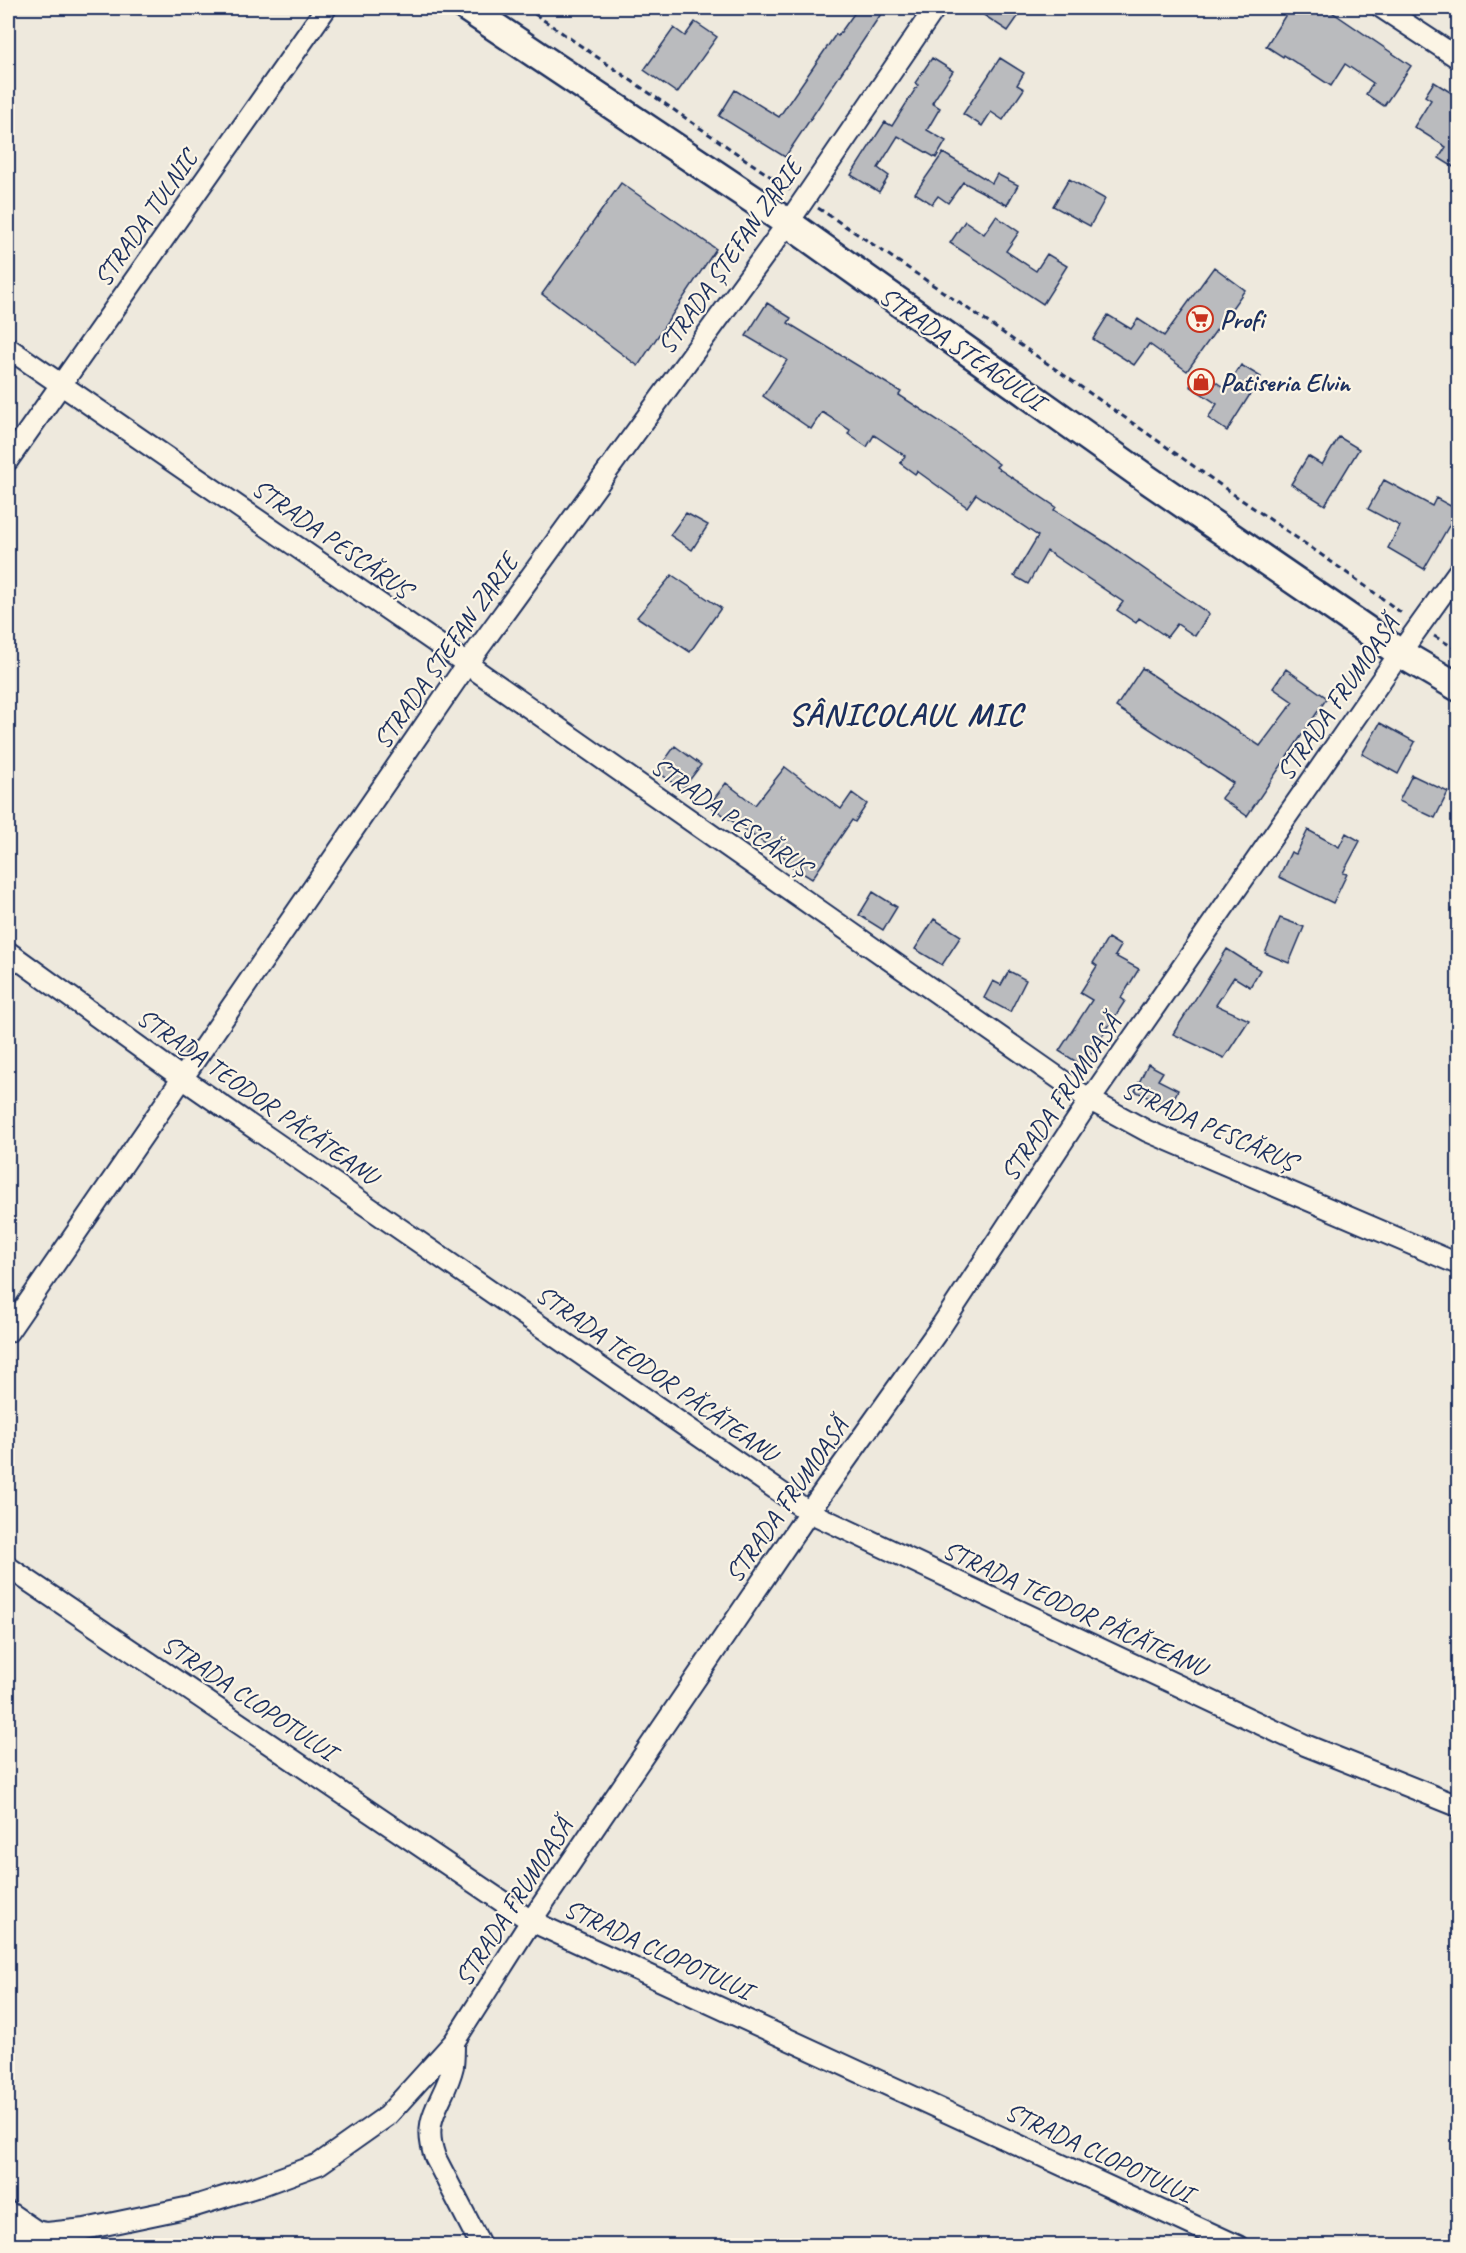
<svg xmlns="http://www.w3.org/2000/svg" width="1466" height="2253" font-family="Caveat,sans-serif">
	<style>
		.building { fill: #babbbe; stroke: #1b2f5e; stroke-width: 1.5 }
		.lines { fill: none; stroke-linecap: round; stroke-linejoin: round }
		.minor-casing { stroke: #1b2f5e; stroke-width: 24 }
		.secondary-casing { stroke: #1b2f5e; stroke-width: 32 }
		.path { stroke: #1b2f5e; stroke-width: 3; stroke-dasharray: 6 4.5; stroke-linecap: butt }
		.minor { stroke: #fcf5e5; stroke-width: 20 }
		.secondary { stroke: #fcf5e5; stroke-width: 27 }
		.labels { text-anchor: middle; stroke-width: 4.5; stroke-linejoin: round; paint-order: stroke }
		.street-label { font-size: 26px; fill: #1b2f5e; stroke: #fcf5e5 }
		.poi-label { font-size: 26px; font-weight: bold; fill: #1b2f5e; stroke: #fcf5e5; text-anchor: start }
		.district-label { font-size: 32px; font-weight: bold; letter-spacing: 1.5px; fill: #1b2f5e; stroke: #fcf5e5 }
	</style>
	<rect width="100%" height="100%" fill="#eee9dd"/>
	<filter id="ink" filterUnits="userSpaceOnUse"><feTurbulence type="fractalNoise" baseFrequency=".0167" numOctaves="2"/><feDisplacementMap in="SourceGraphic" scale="12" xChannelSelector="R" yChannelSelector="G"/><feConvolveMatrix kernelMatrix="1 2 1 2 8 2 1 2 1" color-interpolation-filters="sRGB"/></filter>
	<g filter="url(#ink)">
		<!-- building -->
		<path class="building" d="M 858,8 L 885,8 L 785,157 L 719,116 L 735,90 L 779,117 L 836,34 L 838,36 Z
			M 973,8 L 1024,8 L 1008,31 Z
			M 1290,8 L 1326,8 L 1411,66 L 1384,106 L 1366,94 L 1373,83 L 1345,64 L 1331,86 L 1284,55 L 1283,57 L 1266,46 Z
			M 695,22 L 717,37 L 677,93 L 644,70 L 674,28 L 685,36 Z
			M 932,58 L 953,71 L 932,103 L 940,108 L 927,130 L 946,141 L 936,158 L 898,136 L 878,168 L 889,176 L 879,192 L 851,175 L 885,122 L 892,126 L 918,85 L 915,83 Z
			M 1000,58 L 1024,73 L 1017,85 L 1024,89 L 1003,120 L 991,112 L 982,126 L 963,114 Z
			M 1434,82 L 1458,97 L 1458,170 L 1439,158 L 1446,147 L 1414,127 L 1431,100 L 1425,96 Z
			M 943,153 L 992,183 L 997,174 L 1018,185 L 1007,205 L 963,182 L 948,203 L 938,196 L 932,204 L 915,193 Z
			M 1069,179 L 1105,199 L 1090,226 L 1053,206 Z
			M 621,183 L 716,249 L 638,366 L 542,294 Z
			M 996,216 L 1019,232 L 1006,251 L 1036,271 L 1047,254 L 1067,266 L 1043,304 L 950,243 L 965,221 L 984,234 Z
			M 1214,267 L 1245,290 L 1187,371 L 1149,344 L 1134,365 L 1093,339 L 1108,315 L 1131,329 L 1138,319 L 1164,336 Z
			M 767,303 L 791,318 L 788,323 L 901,392 L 899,395 L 956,432 L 999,464 L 996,467 L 1056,507 L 1054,510 L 1108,544 L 1209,614 L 1195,636 L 1177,624 L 1167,637 L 1139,618 L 1136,623 L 1117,610 L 1123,602 L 1047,551 L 1028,584 L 1014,576 L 1038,536 L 976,494 L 967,507 L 917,471 L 915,474 L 900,463 L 905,456 L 874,435 L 867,447 L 848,434 L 850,430 L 822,412 L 811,429 L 763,396 L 787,360 L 746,336 Z
			M 1241,365 L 1261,377 L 1227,431 L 1208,418 L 1217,404 L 1190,386 L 1200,371 L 1226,389 Z
			M 1339,437 L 1359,449 L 1325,505 L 1291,484 L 1308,456 L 1322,465 Z
			M 1384,480 L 1432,506 L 1436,498 L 1458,510 L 1424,569 L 1388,548 L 1400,526 L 1368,509 Z
			M 686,513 L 708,525 L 692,550 L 670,535 Z
			M 672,575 L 721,608 L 690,652 L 637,617 Z
			M 1142,668 L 1260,746 L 1293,702 L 1273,688 L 1286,669 L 1327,698 L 1247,816 L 1221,798 L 1233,783 L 1116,707 Z
			M 1380,723 L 1415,742 L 1398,774 L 1362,754 Z
			M 675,746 L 701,765 L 682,790 L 657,771 Z
			M 785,767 L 841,809 L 852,793 L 867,804 L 855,822 L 852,820 L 812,879 L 788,864 L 790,861 L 709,805 L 726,783 L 755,805 Z
			M 1412,775 L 1448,792 L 1435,818 L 1399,801 Z
			M 1308,830 L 1339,847 L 1346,833 L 1360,841 L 1343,873 L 1347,874 L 1333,903 L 1279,877 L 1291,852 L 1296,854 Z
			M 873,892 L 897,907 L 883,930 L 859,915 Z
			M 1280,918 L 1304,927 L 1289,963 L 1265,953 Z
			M 934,919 L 961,936 L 942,965 L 915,949 Z
			M 1108,938 L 1121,946 L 1115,956 L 1139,969 L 1121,998 L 1125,1001 L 1083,1066 L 1059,1051 L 1092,1000 L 1080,993 L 1097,966 L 1093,963 Z
			M 1227,949 L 1260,970 L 1250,987 L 1234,977 L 1216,1005 L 1249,1020 L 1224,1058 L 1173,1034 Z
			M 1009,971 L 1026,980 L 1010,1012 L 984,998 L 993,981 L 1001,985 Z
			M 1148,1064 L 1163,1072 L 1158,1080 L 1178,1090 L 1169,1108 L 1135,1091 Z"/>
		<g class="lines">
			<defs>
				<path id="minor" d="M 1382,8 L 1458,58
					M 8,348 L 467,664 L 1090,1100 L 1147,1131 L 1458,1264
					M 8,460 L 326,8
					M 8,952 L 182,1078 L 809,1512 L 1305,1745 L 1458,1806
					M 8,1332 L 467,664 L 788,223 L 935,8
					M 8,1567 L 531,1921 L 1238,2246
					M 454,2042 C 454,2049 454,2058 453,2066 C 445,2102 420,2116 435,2157 L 481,2246
					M 8,2212 L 36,2231 L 47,2233 L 85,2229 L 195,2206 L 259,2186 L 319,2164 L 387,2116 L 454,2042 L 531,1921 L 809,1512 L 942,1325 L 1090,1100 L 1400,653 L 1458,572
					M 8,2236 L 27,2226"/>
				<path id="secondary" d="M 467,8 L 788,223 L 1147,479 L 1400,653 L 1458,687"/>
			</defs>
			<!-- minor casing -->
			<use href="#minor" class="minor-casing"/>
			<!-- secondary casing -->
			<use href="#secondary" class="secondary-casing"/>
			<!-- path -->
			<path class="path" d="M 526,8 L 790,190
				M 818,208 C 956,299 1092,394 1226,489 C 1286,531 1347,571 1404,615
				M 1434,636 L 1458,650"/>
			<!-- minor -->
			<use href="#minor" class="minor"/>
			<!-- secondary -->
			<use href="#secondary" class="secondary"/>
		</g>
	</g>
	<!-- icons -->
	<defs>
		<symbol id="supermarket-ring" viewBox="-11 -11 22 22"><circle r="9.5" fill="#fcf5e5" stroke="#c8321e" stroke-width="1.5"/><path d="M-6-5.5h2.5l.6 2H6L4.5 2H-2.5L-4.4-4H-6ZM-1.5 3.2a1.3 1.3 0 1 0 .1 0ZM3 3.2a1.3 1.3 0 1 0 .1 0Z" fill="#c8321e"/></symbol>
		<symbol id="shop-ring" viewBox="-11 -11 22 22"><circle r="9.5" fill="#fcf5e5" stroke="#c8321e" stroke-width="1.5"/><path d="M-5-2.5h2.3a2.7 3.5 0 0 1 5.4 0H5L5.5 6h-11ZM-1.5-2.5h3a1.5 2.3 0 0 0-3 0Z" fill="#c8321e"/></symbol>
	</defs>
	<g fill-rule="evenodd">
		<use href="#supermarket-ring" x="1185" y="304" width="30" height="30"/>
		<use href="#shop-ring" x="1186" y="367" width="30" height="30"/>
	</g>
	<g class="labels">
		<!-- street labels -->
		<g class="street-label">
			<text transform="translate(145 218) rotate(-55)" y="9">STRADA TULNIC</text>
			<text transform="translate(729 256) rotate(-55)" y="9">STRADA ȘTEFAN ZARIE</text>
			<text transform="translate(962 348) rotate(35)" y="9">STRADA STEAGULUI</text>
			<text transform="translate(332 538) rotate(35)" y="9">STRADA PESCĂRUȘ</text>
			<text transform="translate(445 651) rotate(-55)" y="9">STRADA ȘTEFAN ZARIE</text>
			<text transform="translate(1337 698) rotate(-55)" y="9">STRADA FRUMOASĂ</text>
			<text transform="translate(731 816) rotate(35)" y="9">STRADA PESCĂRUȘ</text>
			<text transform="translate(258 1096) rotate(35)" y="9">STRADA TEODOR PĂCĂTEANU</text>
			<text transform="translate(1060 1098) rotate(-56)" y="9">STRADA FRUMOASĂ</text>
			<text transform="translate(1209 1125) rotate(24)" y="9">STRADA PESCĂRUȘ</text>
			<text transform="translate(657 1373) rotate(35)" y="9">STRADA TEODOR PĂCĂTEANU</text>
			<text transform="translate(786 1500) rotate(-55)" y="9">STRADA FRUMOASĂ</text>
			<text transform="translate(1075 1608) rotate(25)" y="9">STRADA TEODOR PĂCĂTEANU</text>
			<text transform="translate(249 1697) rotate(34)" y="9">STRADA CLOPOTULUI</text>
			<text transform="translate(513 1902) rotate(-57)" y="9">STRADA FRUMOASĂ</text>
			<text transform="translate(658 1949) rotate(25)" y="9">STRADA CLOPOTULUI</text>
			<text transform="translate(1099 2152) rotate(25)" y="9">STRADA CLOPOTULUI</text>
		</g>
		<!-- poi labels -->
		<g class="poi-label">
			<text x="1220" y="328">Profi</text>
			<text x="1220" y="391">Patiseria Elvin</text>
		</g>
		<!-- district labels -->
		<g class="district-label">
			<text x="906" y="725">SÂNICOLAUL MIC</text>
		</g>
	</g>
	<!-- margin -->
	<rect width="1466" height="2253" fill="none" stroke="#fcf5e5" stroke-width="30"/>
	<rect x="15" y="15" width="1436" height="2223" fill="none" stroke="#1b2f5e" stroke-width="2" filter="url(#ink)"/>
</svg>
